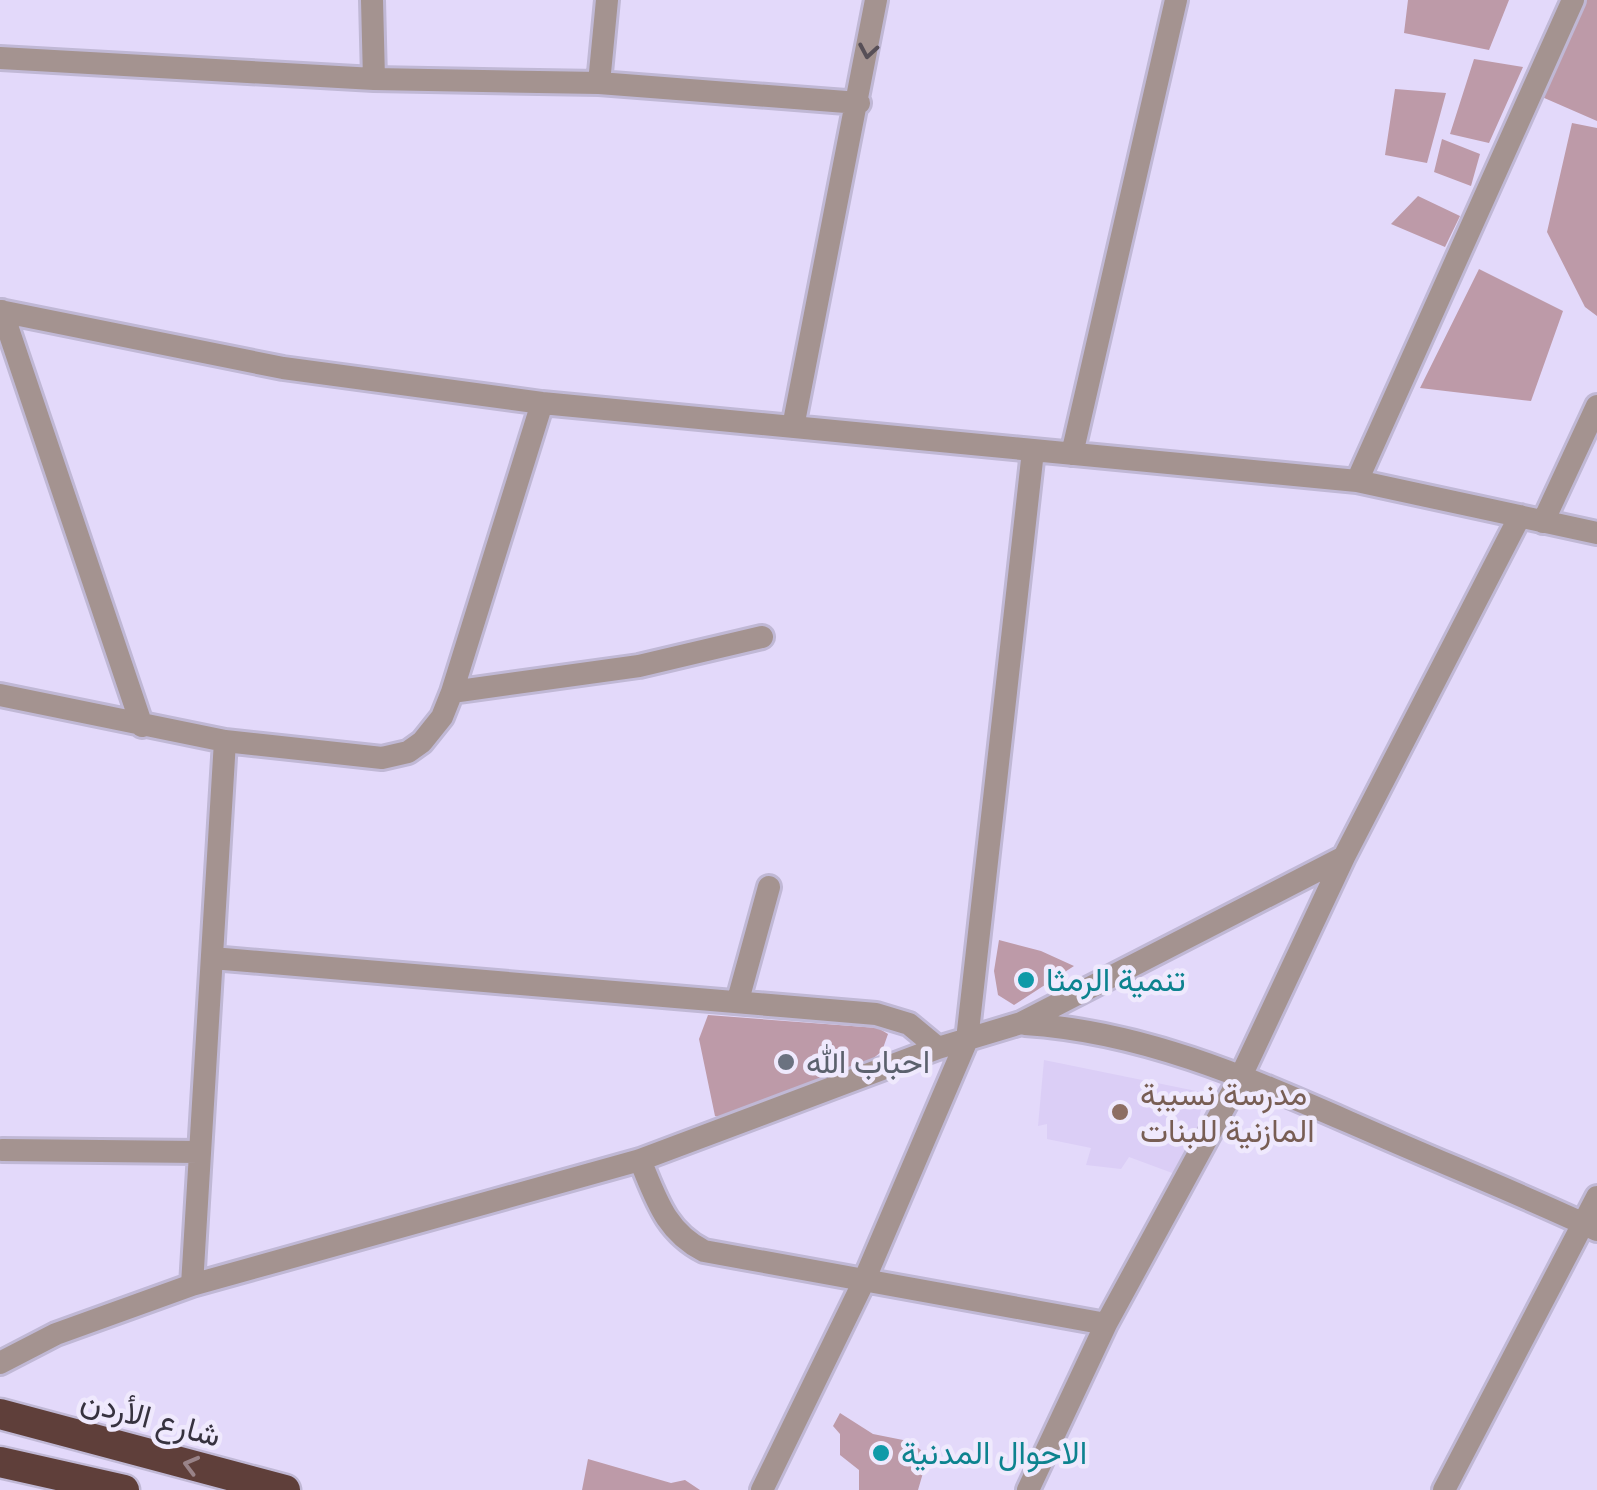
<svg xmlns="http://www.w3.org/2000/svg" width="1597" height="1490" font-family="Karla,Vazirmatn,sans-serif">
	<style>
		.built { fill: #dbcef6 }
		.building { fill: #bd9aa8 }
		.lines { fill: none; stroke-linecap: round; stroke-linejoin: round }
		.street-casing { stroke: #c0b8d5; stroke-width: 28 }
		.highway-casing { stroke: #c0b8d5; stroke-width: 35 }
		.street { stroke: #a49390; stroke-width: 22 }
		.highway { stroke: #5f3f3a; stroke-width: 30 }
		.oneway { stroke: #574f57 }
		.oneway2 { stroke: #998388 }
		.culture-dot { fill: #0f9aa8; stroke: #efe9fd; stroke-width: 4 }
		.worship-dot { fill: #6b7280; stroke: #efe9fd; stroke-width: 4 }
		.education-dot { fill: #8d6e63; stroke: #efe9fd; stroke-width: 4 }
		.labels { text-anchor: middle; stroke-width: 9; stroke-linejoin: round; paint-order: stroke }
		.culture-label { font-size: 32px; fill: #0d838f; stroke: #efe9fd; text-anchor: start }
		.worship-label { font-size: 32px; fill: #5b616d; stroke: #efe9fd; text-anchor: start }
		.education-label { font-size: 32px; fill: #785e54; stroke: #efe9fd; text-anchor: start }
		.street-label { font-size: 32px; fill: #36323f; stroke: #efe9fd }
	</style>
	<rect width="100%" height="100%" fill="#e3d9fa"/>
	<!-- built -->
	<path class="built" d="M 1044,1060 L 1201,1092 L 1203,1101 L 1195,1136 L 1175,1174 L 1129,1157 L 1121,1169 L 1086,1165 L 1091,1148 L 1047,1139 L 1047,1124 L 1038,1126 Z"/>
	<!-- building -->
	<path class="building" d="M 1408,0 L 1509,0 L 1489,50 L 1404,33 Z
		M 1586,0 L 1597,0 L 1597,121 L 1542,97 Z
		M 1474,59 L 1523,67 L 1489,143 L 1450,134 Z
		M 1395,89 L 1446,93 L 1427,163 L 1385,155 Z
		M 1572,123 L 1597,128 L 1597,316 L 1585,307 L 1547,232 Z
		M 1442,139 L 1480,154 L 1471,186 L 1434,172 Z
		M 1418,196 L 1460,216 L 1445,247 L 1391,224 Z
		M 1479,269 L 1563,311 L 1531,401 L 1420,388 Z
		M 999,940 L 1041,951 L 1074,966 L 1014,1005 L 998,995 L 994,971 Z
		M 708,1015 L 878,1028 L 888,1034 L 882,1051 L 856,1073 L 724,1119 L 715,1116 L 699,1039 Z
		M 840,1413 L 873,1434 L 908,1441 L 921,1450 L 925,1466 L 918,1490 L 859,1490 L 859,1470 L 840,1455 L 840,1434 L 833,1426 Z
		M 588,1459 L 671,1483 L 685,1480 L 700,1490 L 582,1490 Z"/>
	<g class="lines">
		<defs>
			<path id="street" d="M 372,0 L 374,79
				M 0,58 L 374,79 L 599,83 L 859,103
				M 599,83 L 607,0
				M 0,311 L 283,368 L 542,403 L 1357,481 L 1597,533
				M 2,311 L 142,726
				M 793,427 L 876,0
				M 1072,454 L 1176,0
				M 1357,481 L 1573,0
				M 1543,522 L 1597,406
				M 452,692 L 639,666 L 762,637
				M 0,695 L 225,741 L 382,758 L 408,752 L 422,742 L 442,717 L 452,692 L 542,403
				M 212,958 L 876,1014 L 909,1024 L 938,1048
				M 738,1000 L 769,887
				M 1025,1024 C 1150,1032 1259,1083 1372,1132 C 1447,1165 1523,1195 1597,1230
				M 2,1150 L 199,1152
				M 640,1160 C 656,1198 665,1231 704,1251 L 1106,1324
				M 192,1285 L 225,741
				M 0,1363 L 56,1334 L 192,1285 L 640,1160 L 938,1048 L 1021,1023 L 1344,857
				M 762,1490 L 863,1283 L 967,1040 L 1033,451
				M 1028,1490 L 1106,1324 L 1241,1076 L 1344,857 L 1520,516
				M 1444,1490 L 1597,1197"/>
			<path id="highway" d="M 0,1414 L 285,1490
				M 0,1462 L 124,1490"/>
		</defs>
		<!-- street casing -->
		<use href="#street" class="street-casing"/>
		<!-- highway casing -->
		<use href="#highway" class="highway-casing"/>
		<!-- street -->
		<use href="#street" class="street"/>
		<!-- highway -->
		<use href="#highway" class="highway"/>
	</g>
	<!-- one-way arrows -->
	<defs><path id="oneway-chevron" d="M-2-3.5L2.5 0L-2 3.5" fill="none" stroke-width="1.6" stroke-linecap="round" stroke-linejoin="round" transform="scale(2.5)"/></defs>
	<use class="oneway" href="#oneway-chevron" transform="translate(868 51) rotate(100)"/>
	<use class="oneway2" href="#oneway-chevron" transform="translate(191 1465) rotate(-165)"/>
	<!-- markers -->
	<g class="culture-dot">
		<circle cx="1026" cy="980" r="10"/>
		<circle cx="881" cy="1453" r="10"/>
	</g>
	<circle class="worship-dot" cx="786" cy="1062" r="10"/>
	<circle class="education-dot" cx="1120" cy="1112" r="10"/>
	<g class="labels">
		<!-- culture labels -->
		<g class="culture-label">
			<text x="1046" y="991">تنمية الرمثا</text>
			<text x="901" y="1464">الاحوال المدنية</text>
		</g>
		<!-- worship labels -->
		<g class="worship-label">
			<text x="806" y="1073">احباب الله</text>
		</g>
		<!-- education labels -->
		<g class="education-label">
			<text x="1140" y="1105">مدرسة نسيبة<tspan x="1140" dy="37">المازنية للبنات</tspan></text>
		</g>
		<!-- street labels -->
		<g class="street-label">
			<text transform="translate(151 1418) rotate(15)" y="11">شارع الأردن</text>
		</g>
	</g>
</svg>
